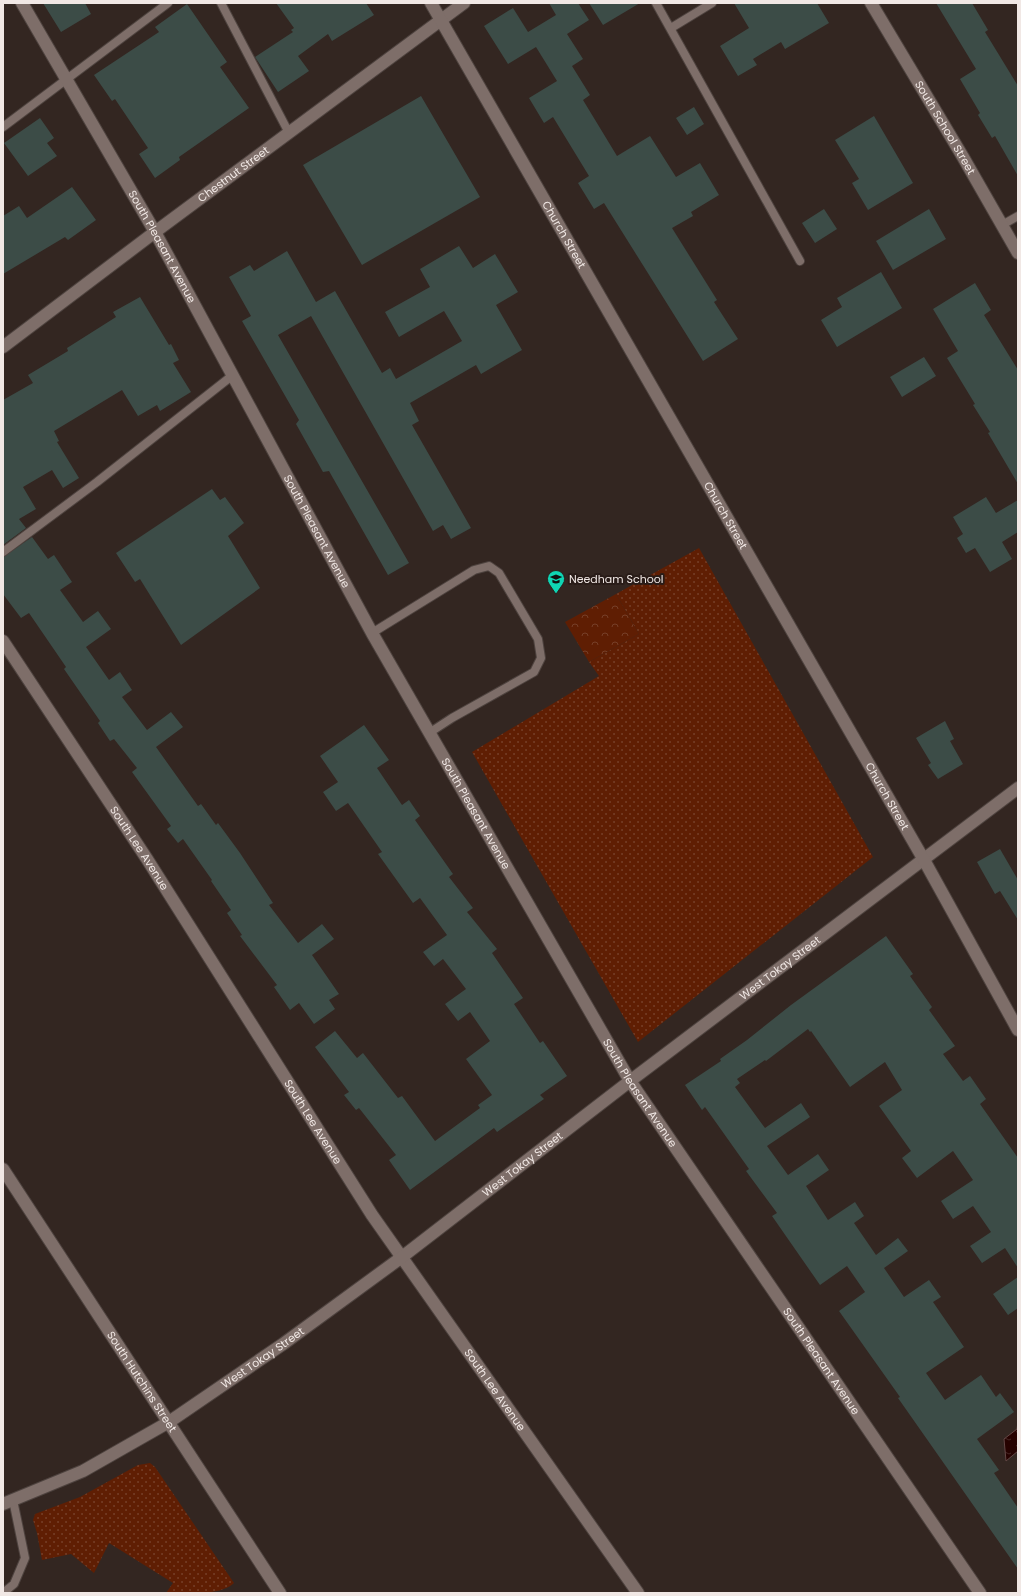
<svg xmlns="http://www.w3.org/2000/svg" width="1021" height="1596" font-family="Poppins,sans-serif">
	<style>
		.grass { fill: url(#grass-dots) }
		.park { fill: url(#park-crowns) }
		.water { fill: url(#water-ripples); stroke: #634745 }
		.building { fill: #3c4c47 }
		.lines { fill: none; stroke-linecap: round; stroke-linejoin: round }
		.lane-casing { stroke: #4e433f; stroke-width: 10 }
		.street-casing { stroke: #4e433f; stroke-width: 14 }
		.secondary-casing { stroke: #4e433f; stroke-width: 14 }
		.lane { stroke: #7e6e69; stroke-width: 8 }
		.street { stroke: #7e6e69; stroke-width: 12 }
		.secondary { stroke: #7e6e69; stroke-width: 12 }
		.labels { text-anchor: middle; stroke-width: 4; stroke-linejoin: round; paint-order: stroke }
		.street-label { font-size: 11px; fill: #f1e8e5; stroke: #291c18 }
		.poi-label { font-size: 11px; fill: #f1e8e5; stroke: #291c18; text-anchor: start }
	</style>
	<defs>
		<pattern id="grass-dots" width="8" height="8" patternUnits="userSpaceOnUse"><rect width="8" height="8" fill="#5f1e03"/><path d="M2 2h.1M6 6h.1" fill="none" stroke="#763f28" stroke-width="1.8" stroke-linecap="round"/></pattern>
		<pattern id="park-crowns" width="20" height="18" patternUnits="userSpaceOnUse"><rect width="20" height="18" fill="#5f1e03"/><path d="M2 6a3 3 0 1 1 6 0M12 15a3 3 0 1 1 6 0" fill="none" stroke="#763f28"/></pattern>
		<pattern id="water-ripples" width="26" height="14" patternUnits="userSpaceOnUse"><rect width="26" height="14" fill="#260200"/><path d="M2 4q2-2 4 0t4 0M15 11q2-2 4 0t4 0" fill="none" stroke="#462725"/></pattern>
	</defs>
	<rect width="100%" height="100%" fill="#332621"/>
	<!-- grass -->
	<path class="grass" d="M 699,548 L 873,857 L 638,1042 L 472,752 L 599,676 L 589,662 L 639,634 L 616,594 Z
		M 150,1463 L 155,1467 L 234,1583 C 221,1596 185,1593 166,1593 L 173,1583 L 109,1543 L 94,1573 L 71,1554 L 42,1560 L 37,1533 L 33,1520 L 35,1514 L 80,1497 L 138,1465 Z"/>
	<!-- park -->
	<path class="park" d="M 616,594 L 639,634 L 589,662 L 565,622 Z"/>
	<!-- water -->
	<path class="water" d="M 1018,1421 L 1018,1451 L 1006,1461 L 1004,1439 L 1017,1429 Z"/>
	<!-- building -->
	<path class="building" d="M 43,3 L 85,3 L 91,14 L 61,32 Z
		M 276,3 L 366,3 L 374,15 L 332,41 L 328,34 L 298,56 L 309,71 L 278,92 L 255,57 L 293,32 L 291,30 L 294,28 Z
		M 549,3 L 578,3 L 589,20 L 567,34 L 583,59 L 572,66 L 590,95 L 583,100 L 617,156 L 650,136 L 676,177 L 700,163 L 719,195 L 691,212 L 693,216 L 672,228 L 717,300 L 714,302 L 738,339 L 703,361 L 604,203 L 594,209 L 578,183 L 589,176 L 553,117 L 544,123 L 529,98 L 557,81 L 536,47 L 508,64 L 484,26 L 513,8 L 528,32 L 556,15 Z
		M 589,3 L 640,3 L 603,25 Z
		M 734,3 L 817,3 L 829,23 L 785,49 L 781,42 L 753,59 L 757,65 L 738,76 L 720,46 L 749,28 Z
		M 936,3 L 972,3 L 988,30 L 985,32 L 1018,86 L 1018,176 L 995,136 L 992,138 L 978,115 L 980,113 L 960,79 L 976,69 Z
		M 187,4 L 227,62 L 220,67 L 249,108 L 179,157 L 180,160 L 155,178 L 139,154 L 148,148 L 115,99 L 112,101 L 94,75 L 159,32 L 155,27 Z
		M 421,96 L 480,197 L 362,265 L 303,165 Z
		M 694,107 L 704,124 L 687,135 L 676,118 Z
		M 874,116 L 913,183 L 868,210 L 852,183 L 859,179 L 835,140 Z
		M 40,118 L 54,138 L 47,143 L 57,156 L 28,176 L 4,143 Z
		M 72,187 L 96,220 L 68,240 L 65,237 L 3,274 L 3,216 L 19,206 L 27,218 Z
		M 824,209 L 837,229 L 815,243 L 802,223 Z
		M 929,209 L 946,239 L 893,270 L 876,241 Z
		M 459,246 L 473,268 L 495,254 L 518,292 L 496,305 L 522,350 L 481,374 L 476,365 L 410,403 L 419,421 L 412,425 L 471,528 L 451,539 L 443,525 L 433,531 L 311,316 L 278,335 L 409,563 L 388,575 L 329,471 L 323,472 L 296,424 L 299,420 L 242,321 L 251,316 L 229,277 L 250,265 L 254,271 L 287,251 L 316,302 L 335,291 L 382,373 L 390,368 L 396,379 L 462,341 L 444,311 L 399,337 L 385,312 L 430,287 L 420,269 Z
		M 881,272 L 902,308 L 837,347 L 821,320 L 842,307 L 837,298 Z
		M 975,283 L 991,310 L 984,315 L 1018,370 L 1018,484 L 988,433 L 990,432 L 973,405 L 975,404 L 947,358 L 958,351 L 933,309 Z
		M 140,297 L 169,345 L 171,344 L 179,360 L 173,363 L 191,392 L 160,411 L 157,405 L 138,416 L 122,390 L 54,431 L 59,441 L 57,442 L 79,478 L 63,488 L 52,470 L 23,487 L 36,509 L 19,519 L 26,528 L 3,545 L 3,400 L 33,383 L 28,375 L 68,351 L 67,348 L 116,317 L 113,312 Z
		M 924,357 L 936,376 L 902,397 L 890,377 Z
		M 212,489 L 220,500 L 225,497 L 244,523 L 228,536 L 260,588 L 181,645 L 140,579 L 135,582 L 116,553 Z
		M 986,497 L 996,513 L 1018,500 L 1018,532 L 1002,542 L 1012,559 L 990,572 L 975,548 L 966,553 L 957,538 L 963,534 L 953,517 Z
		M 32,537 L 48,559 L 54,555 L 72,582 L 60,590 L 83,622 L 98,611 L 111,629 L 86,647 L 109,680 L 120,672 L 132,690 L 122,697 L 147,730 L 171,712 L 183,727 L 156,747 L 198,806 L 201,804 L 216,825 L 218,823 L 240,853 L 273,903 L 269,905 L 298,943 L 322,924 L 334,939 L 312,955 L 339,994 L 329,1000 L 335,1009 L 314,1024 L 299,1003 L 290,1010 L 274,987 L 277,985 L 240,936 L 242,935 L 227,913 L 231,910 L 211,881 L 212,880 L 183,839 L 178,843 L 167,829 L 171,826 L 132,772 L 137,768 L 114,739 L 110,741 L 98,723 L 100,721 L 64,669 L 66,667 L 29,613 L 21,618 L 3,594 L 3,557 Z
		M 945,721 L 954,739 L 950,741 L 963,764 L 938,779 L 928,765 L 931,763 L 916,738 Z
		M 364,725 L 389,760 L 377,768 L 402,805 L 409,800 L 420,816 L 415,820 L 453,874 L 449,877 L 473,908 L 467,912 L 497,949 L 492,953 L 523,998 L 514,1004 L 540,1043 L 543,1041 L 567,1076 L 540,1095 L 544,1099 L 497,1132 L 494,1128 L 410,1190 L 389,1160 L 396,1155 L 359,1108 L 356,1110 L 344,1095 L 349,1092 L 315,1047 L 335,1031 L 357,1058 L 363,1053 L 398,1098 L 402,1096 L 435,1141 L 480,1108 L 478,1105 L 492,1095 L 466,1059 L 490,1041 L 470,1012 L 458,1021 L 445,1004 L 466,989 L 443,959 L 434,966 L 423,952 L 447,935 L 420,898 L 413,903 L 378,854 L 382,852 L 348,803 L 336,811 L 323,792 L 338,782 L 320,756 Z
		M 1000,849 L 1018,880 L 1018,920 L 1000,891 L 995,894 L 977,862 Z
		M 886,936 L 913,974 L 910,976 L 932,1007 L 929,1010 L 955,1046 L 943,1054 L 963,1081 L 970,1076 L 986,1099 L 980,1104 L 1018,1158 L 1018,1268 L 1005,1248 L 982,1263 L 970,1246 L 991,1232 L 973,1206 L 953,1219 L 941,1201 L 973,1180 L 953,1151 L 917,1178 L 902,1158 L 911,1151 L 879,1106 L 902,1090 L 885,1062 L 850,1087 L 811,1031 L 810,1032 L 808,1029 L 766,1061 L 765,1060 L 737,1079 L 740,1083 L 735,1087 L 765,1128 L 801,1103 L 810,1117 L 767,1146 L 788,1175 L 818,1154 L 829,1170 L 806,1186 L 828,1220 L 855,1202 L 864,1216 L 854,1223 L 876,1255 L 898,1238 L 908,1251 L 884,1268 L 904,1297 L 929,1280 L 941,1297 L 933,1302 L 964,1347 L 926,1373 L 945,1400 L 981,1375 L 996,1397 L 1000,1393 L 1014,1412 L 977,1439 L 999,1470 L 994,1473 L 1018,1508 L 1018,1569 L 898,1398 L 900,1397 L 839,1311 L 865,1292 L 847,1266 L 820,1285 L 772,1216 L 777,1213 L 746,1171 L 749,1169 L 705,1107 L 702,1110 L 685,1085 L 721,1061 L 720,1059 L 747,1040 L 791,1005 Z
		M 1018,1277 L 1018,1308 L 1008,1315 L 993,1294 Z"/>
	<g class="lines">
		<defs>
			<path id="lane" d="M 221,3 L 289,133
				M 656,3 L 800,261
				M 671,28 L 712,3
				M 3,127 L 168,3
				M 1002,225 L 1018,216
				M 3,552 L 97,482 L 233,375
				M 372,633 L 474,570 L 489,566 L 499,573 L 538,639 L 541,658 L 534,672 L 452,718 L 429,733
				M 3,1593 L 14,1584 L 25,1558 L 13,1500"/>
			<g id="street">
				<path id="s1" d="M 22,3 L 155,232 L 372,633 L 630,1081 L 980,1593"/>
				<path id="s2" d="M 871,3 L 963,157 L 1018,253"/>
				<path id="s3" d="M 3,347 L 155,232 L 464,3"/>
				<path id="s4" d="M 3,641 L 147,859 L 372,1215 L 638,1593"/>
				<path id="s5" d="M 3,1504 L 83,1471 L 169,1422 L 283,1344 L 402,1257 L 630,1081 L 1018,788"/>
			</g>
			<g id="secondary">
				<path id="s6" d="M 431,3 L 924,860 L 1018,1030"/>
				<path id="s7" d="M 3,1169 L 280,1593"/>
			</g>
		</defs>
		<!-- lane casing -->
		<use href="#lane" class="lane-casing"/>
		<!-- street casing -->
		<use href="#street" class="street-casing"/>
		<!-- secondary casing -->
		<use href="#secondary" class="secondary-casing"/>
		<!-- lane -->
		<use href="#lane" class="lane"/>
		<!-- street -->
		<use href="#street" class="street"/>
		<!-- secondary -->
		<use href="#secondary" class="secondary"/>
	</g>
	<!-- icons -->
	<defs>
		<symbol id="school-pin" viewBox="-11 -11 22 30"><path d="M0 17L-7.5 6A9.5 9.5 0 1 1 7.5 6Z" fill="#10d5b4" stroke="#291c18"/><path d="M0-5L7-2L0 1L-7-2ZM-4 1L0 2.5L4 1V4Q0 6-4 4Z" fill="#111"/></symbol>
	</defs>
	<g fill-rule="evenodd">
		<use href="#school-pin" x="546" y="569" width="20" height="27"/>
	</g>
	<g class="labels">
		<!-- street labels -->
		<g class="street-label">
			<text dy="4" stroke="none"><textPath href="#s2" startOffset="145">South School Street</textPath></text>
			<text dy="4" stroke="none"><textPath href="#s3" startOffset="288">Chestnut Street</textPath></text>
			<text dy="4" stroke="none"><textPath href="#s6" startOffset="267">Church Street</textPath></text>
			<text dy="4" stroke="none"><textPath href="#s1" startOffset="281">South Pleasant Avenue</textPath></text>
			<text dy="4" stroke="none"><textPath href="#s6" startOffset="591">Church Street</textPath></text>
			<text dy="4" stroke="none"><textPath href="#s1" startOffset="605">South Pleasant Avenue</textPath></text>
			<text dy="4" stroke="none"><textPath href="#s6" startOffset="915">Church Street</textPath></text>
			<text dy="4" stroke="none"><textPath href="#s1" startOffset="929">South Pleasant Avenue</textPath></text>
			<text dy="4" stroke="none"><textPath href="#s4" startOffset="248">South Lee Avenue</textPath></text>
			<text dy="4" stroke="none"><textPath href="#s5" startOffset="947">West Tokay Street</textPath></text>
			<text dy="4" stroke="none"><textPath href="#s1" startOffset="1253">South Pleasant Avenue</textPath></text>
			<text dy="4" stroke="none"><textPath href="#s4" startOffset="572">South Lee Avenue</textPath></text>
			<text dy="4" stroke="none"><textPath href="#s5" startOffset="623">West Tokay Street</textPath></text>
			<text dy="4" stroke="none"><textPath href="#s5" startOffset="299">West Tokay Street</textPath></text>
			<text dy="4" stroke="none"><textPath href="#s1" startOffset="1577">South Pleasant Avenue</textPath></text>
			<text dy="4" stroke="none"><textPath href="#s7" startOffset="254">South Hutchins Street</textPath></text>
			<text dy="4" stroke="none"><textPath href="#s4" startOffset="896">South Lee Avenue</textPath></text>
		</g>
		<!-- poi labels -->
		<g class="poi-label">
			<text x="569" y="583">Needham School</text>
		</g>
	</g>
	<!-- border -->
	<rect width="1021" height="1596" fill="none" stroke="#f1e8e5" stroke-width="8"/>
</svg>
